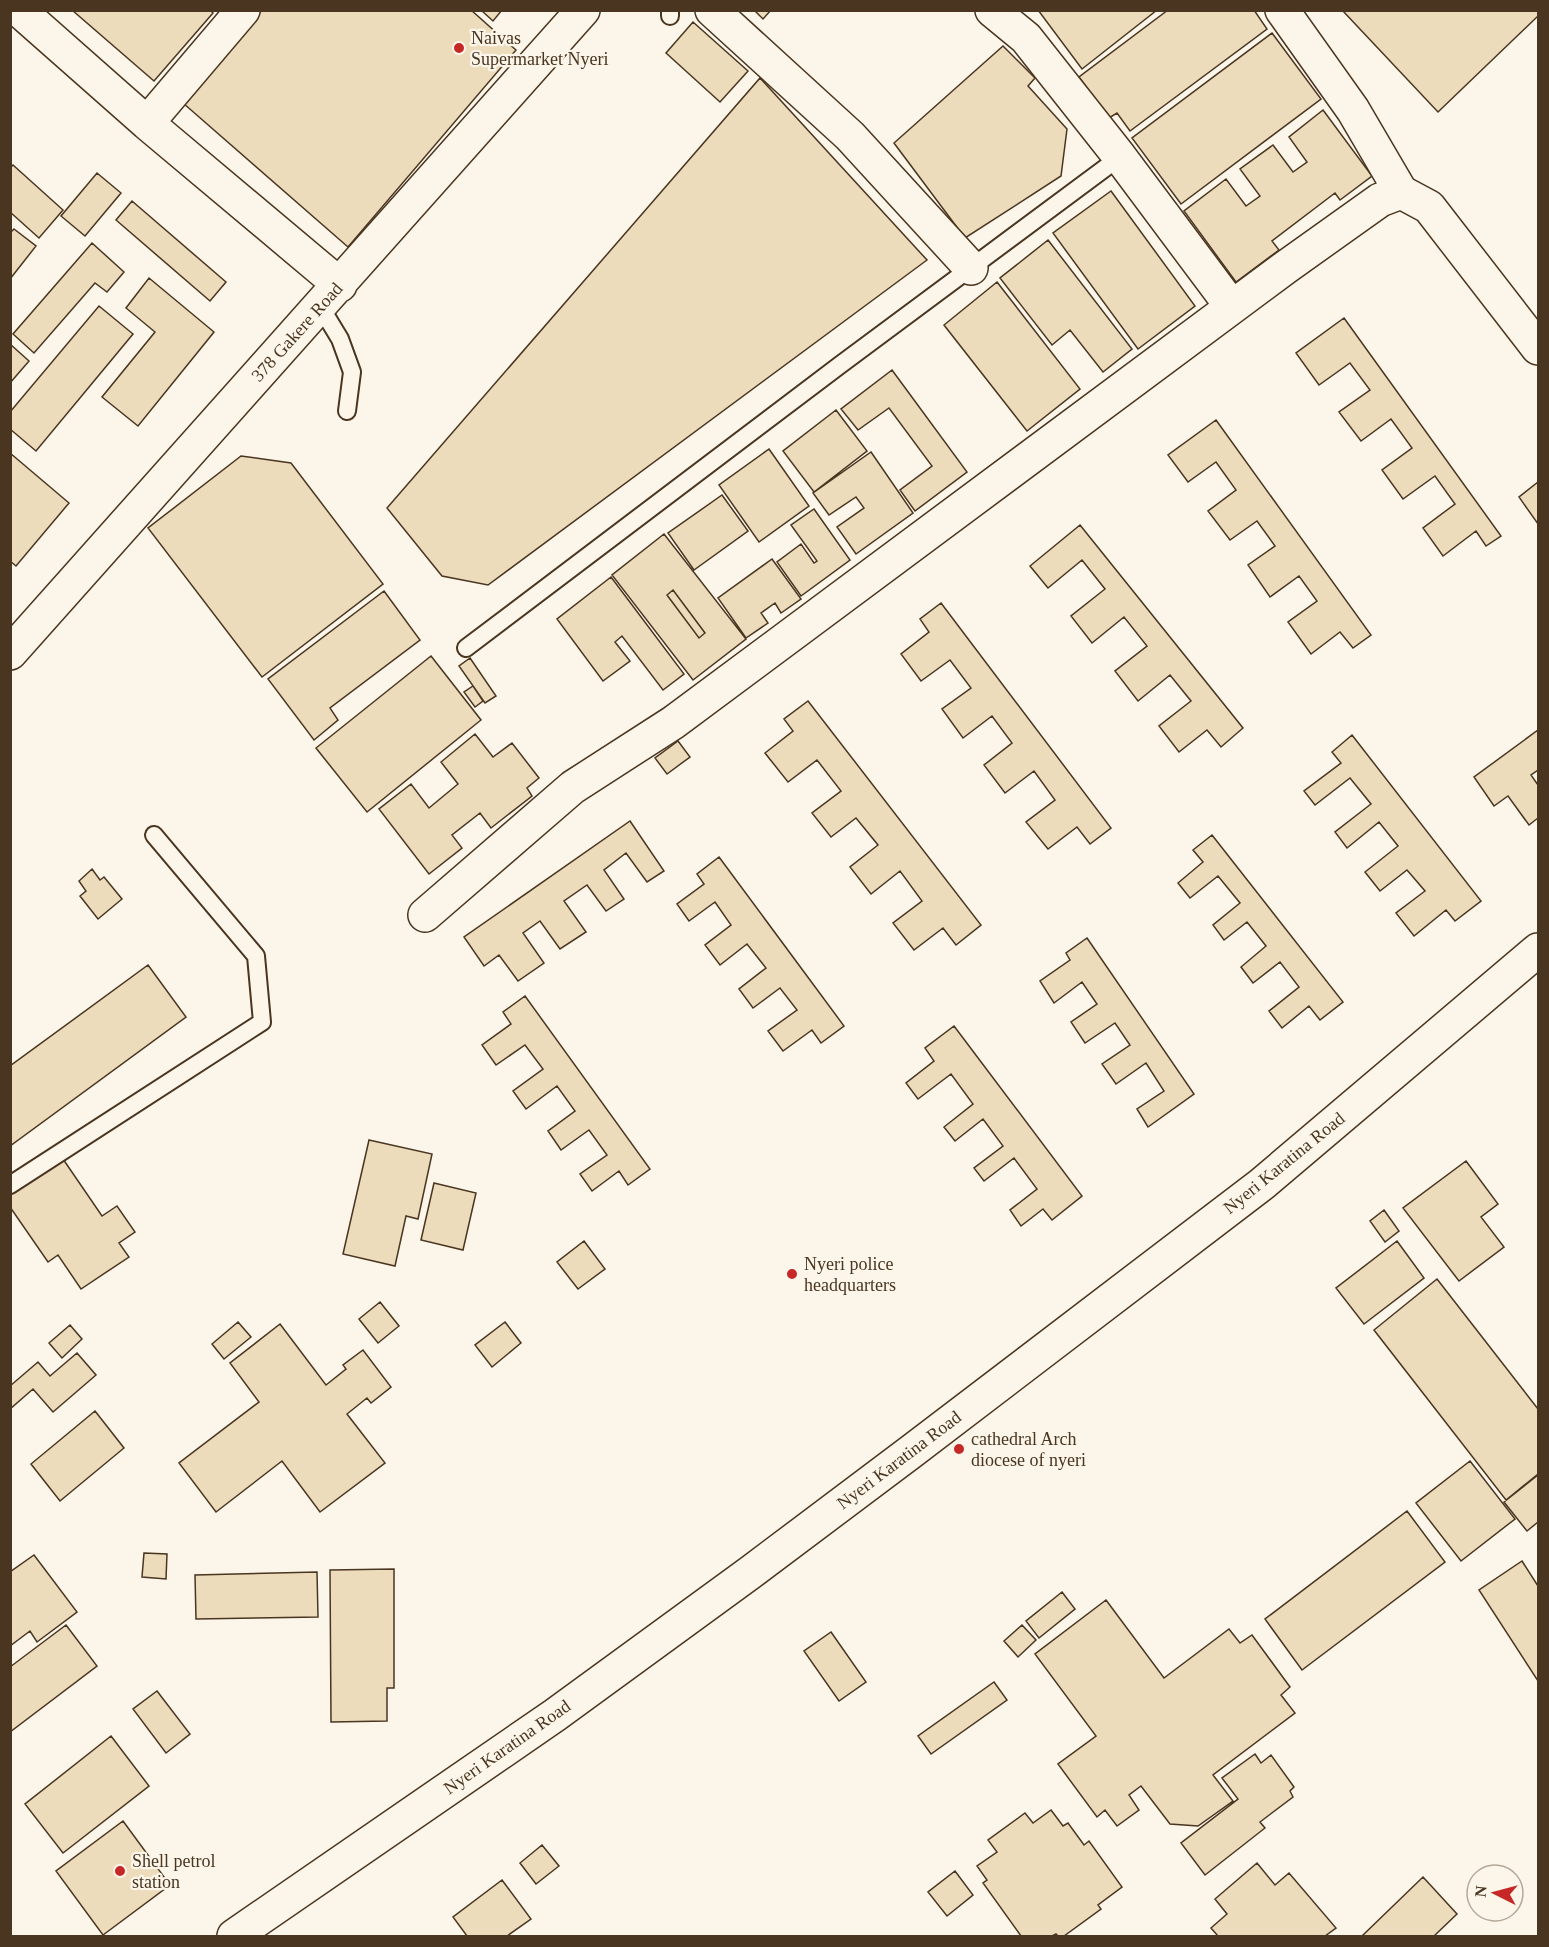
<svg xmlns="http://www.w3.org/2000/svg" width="1549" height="1947" font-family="'Times New Roman',serif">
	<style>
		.building { fill: #ecdcbc; stroke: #4a3520; stroke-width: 1.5; fill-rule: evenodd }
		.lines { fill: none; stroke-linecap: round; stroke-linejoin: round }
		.lane-casing { stroke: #4a3520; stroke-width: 20 }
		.street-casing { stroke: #4a3520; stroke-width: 36 }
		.highway-casing { stroke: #4a3520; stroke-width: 36 }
		.lane { stroke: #fbf6e9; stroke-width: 16 }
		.street { stroke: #fbf6e9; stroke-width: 33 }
		.highway { stroke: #fbf6e9; stroke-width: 33 }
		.poi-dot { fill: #c62828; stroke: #fbf6e9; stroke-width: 2 }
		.labels { text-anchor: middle; stroke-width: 4.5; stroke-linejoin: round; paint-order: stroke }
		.poi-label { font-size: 18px; fill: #4a3520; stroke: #fbf6e9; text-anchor: start }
		.street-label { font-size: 18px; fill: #4a3520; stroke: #fbf6e9 }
	</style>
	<rect width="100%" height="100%" fill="#fbf6e9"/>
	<!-- building -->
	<path class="building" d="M 72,10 L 210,10 L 213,13 L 154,81 Z
		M 262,10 L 471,10 L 516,50 L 348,247 L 183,103 Z
		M 481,10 L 502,10 L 493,21 Z
		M 754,10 L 771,10 L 763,19 Z
		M 1038,10 L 1157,10 L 1082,69 Z
		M 1168,10 L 1254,10 L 1267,29 L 1130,131 L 1117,113 L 1109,118 L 1079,77 Z
		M 1342,10 L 1538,10 L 1538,16 L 1438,112 Z
		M 693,22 L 748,71 L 720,102 L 666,53 Z
		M 1272,33 L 1321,99 L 1181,204 L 1132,138 Z
		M 1003,46 L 1035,78 L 1028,86 L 1067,129 L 1061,176 L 965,238 L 894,143 Z
		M 760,78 L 927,260 L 488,585 L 442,576 L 387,508 Z
		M 1323,110 L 1372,176 L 1340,200 L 1335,193 L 1272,241 L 1279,250 L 1236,282 L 1184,211 L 1226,179 L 1246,206 L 1260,196 L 1240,169 L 1273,145 L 1293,172 L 1307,162 L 1289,137 Z
		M 13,165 L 63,210 L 39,238 L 10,212 L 10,168 Z
		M 97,173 L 121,193 L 85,236 L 61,216 Z
		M 1111,191 L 1195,306 L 1138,349 L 1053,233 Z
		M 132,201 L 226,282 L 210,301 L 116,220 Z
		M 14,229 L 36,246 L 10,279 L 10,233 Z
		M 1048,240 L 1132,349 L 1103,372 L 1070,330 L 1052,345 L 1000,278 Z
		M 92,243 L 124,272 L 107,292 L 95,283 L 34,353 L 13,334 Z
		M 149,278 L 214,332 L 138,426 L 102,397 L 155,332 L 126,308 Z
		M 997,282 L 1080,389 L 1027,431 L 944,325 Z
		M 99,306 L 133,334 L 36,451 L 10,429 L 10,412 Z
		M 1344,318 L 1501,536 L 1486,546 L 1476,531 L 1443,556 L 1423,528 L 1455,504 L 1435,476 L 1403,499 L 1382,470 L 1412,448 L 1391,419 L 1361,441 L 1339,412 L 1370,390 L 1350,363 L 1319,385 L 1296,353 Z
		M 10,344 L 29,361 L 10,383 Z
		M 892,370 L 967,472 L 915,511 L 900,490 L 932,466 L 889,408 L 858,430 L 841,409 Z
		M 836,410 L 867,451 L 814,492 L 783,451 Z
		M 1216,420 L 1371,635 L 1353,648 L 1340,632 L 1311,654 L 1288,622 L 1317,601 L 1299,576 L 1270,597 L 1248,565 L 1275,546 L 1257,521 L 1230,540 L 1208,511 L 1236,490 L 1216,462 L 1188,482 L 1168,455 Z
		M 769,449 L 809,506 L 759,542 L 719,485 Z
		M 871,452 L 913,513 L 856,554 L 837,527 L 864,508 L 856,497 L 829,515 L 813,493 Z
		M 10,453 L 69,503 L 16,566 L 10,561 Z
		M 241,456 L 291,463 L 383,584 L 262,677 L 148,528 Z
		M 1538,482 L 1538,524 L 1519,497 Z
		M 722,495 L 748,531 L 694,570 L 668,533 Z
		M 814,509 L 850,560 L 801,596 L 777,562 L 801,544 L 814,563 L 817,561 L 791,525 Z
		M 1080,525 L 1243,728 L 1221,747 L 1207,730 L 1179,752 L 1159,726 L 1191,701 L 1170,675 L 1138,701 L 1115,671 L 1147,646 L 1124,617 L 1092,643 L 1071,616 L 1105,589 L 1082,560 L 1048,588 L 1030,566 Z
		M 664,534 L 746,639 L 693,680 L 612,575 ZM 673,590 L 705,633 L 699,638 L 667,595 Z
		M 772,559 L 801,599 L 781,613 L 775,603 L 761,613 L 768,623 L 746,638 L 718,598 Z
		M 611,577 L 684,674 L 663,690 L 622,636 L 615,642 L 630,661 L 603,681 L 557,619 Z
		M 673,590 L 705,633 L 699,638 L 667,595 Z
		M 384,591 L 420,640 L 330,708 L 338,720 L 314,740 L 268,679 Z
		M 941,603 L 1111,828 L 1090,844 L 1077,827 L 1048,849 L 1026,822 L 1055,800 L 1034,771 L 1005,793 L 984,765 L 1012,743 L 992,716 L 963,738 L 942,709 L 971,688 L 950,660 L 921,681 L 901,654 L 929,632 L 920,619 Z
		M 431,656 L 481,720 L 367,812 L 316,748 Z
		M 470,658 L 496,696 L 485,703 L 459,666 Z
		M 473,686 L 483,701 L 475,707 L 464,692 Z
		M 808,701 L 981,925 L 956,945 L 943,928 L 914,950 L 893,923 L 922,901 L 900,871 L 871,894 L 850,867 L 878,845 L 856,818 L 831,837 L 812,813 L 841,791 L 817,760 L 788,782 L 765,753 L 793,731 L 784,719 Z
		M 1538,730 L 1538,770 L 1531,775 L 1538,785 L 1538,818 L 1529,825 L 1508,796 L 1494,806 L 1474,777 Z
		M 475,734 L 493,757 L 512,743 L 539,778 L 527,788 L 532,796 L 491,828 L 480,813 L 452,835 L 462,848 L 429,874 L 379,809 L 411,784 L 429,808 L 458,784 L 441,762 Z
		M 1352,735 L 1481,901 L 1455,921 L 1446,910 L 1414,936 L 1396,913 L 1425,891 L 1407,870 L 1380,891 L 1365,872 L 1398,846 L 1379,822 L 1347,848 L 1335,832 L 1371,804 L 1350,778 L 1315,805 L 1304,791 L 1341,763 L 1332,752 Z
		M 678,741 L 690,757 L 667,774 L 655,758 Z
		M 630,821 L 664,871 L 647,882 L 626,853 L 604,870 L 624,899 L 606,911 L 587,885 L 564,901 L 586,932 L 560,949 L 540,921 L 523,933 L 544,963 L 518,981 L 499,955 L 484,966 L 464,937 Z
		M 1212,835 L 1343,1002 L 1320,1020 L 1309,1006 L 1282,1028 L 1269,1011 L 1299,987 L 1280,962 L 1253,983 L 1241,967 L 1266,946 L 1247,922 L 1224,940 L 1213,925 L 1240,903 L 1218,876 L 1190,898 L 1178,883 L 1203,862 L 1193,850 Z
		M 719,857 L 844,1026 L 821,1043 L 812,1030 L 783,1051 L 768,1031 L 797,1010 L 780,988 L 753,1008 L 739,989 L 766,968 L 747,944 L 720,965 L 705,945 L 731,925 L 715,902 L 689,921 L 677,904 L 704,884 L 697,874 Z
		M 92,869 L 100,880 L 104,877 L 122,899 L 98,919 L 80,896 L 86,891 L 79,881 Z
		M 1087,938 L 1194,1094 L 1148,1127 L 1137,1109 L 1164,1091 L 1146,1063 L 1116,1084 L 1102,1064 L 1130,1045 L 1115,1023 L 1085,1043 L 1071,1022 L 1097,1004 L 1082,982 L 1054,1003 L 1040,981 L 1070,960 L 1066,953 Z
		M 148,965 L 186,1017 L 10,1146 L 10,1066 Z
		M 525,996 L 650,1169 L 628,1185 L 619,1171 L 592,1191 L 580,1174 L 607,1155 L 589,1130 L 561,1150 L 548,1131 L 575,1111 L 557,1086 L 526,1109 L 513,1091 L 543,1069 L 525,1045 L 496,1065 L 482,1045 L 511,1024 L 503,1012 Z
		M 954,1026 L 1082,1196 L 1052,1220 L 1043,1209 L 1021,1226 L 1010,1210 L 1037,1189 L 1014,1158 L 984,1181 L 974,1168 L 1003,1146 L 983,1119 L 955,1141 L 944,1127 L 973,1104 L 951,1074 L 918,1099 L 906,1083 L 934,1061 L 925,1048 Z
		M 369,1140 L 432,1154 L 418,1219 L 406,1216 L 395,1266 L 343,1254 Z
		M 63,1159 L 102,1216 L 117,1206 L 135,1232 L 119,1243 L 129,1257 L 81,1289 L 58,1255 L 48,1262 L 10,1207 L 10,1195 Z
		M 1466,1161 L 1498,1204 L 1481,1217 L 1504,1247 L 1459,1281 L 1403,1208 Z
		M 434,1183 L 476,1193 L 463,1250 L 421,1240 Z
		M 1384,1210 L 1399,1231 L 1385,1242 L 1370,1221 Z
		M 584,1241 L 605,1269 L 578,1289 L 557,1262 Z
		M 1397,1241 L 1424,1278 L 1364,1324 L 1336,1288 Z
		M 1437,1279 L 1538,1409 L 1538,1474 L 1506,1500 L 1374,1330 Z
		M 380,1302 L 399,1326 L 378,1343 L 359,1319 Z
		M 238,1322 L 251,1337 L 224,1359 L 212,1344 Z
		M 505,1322 L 521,1343 L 492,1367 L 475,1345 Z
		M 280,1324 L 326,1385 L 346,1369 L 343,1365 L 363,1350 L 391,1387 L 371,1403 L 367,1398 L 347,1414 L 385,1463 L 320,1512 L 282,1461 L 216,1512 L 179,1463 L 259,1402 L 230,1363 Z
		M 70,1325 L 82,1339 L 62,1358 L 49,1343 Z
		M 77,1353 L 96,1375 L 53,1412 L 33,1389 L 10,1409 L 10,1386 L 38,1362 L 50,1376 Z
		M 95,1411 L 124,1448 L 60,1501 L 31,1464 Z
		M 1470,1461 L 1515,1519 L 1461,1561 L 1416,1503 Z
		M 1538,1475 L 1538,1522 L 1527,1531 L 1504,1502 Z
		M 1407,1511 L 1445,1562 L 1302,1670 L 1265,1619 Z
		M 144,1553 L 167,1554 L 166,1579 L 142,1577 Z
		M 34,1555 L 77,1612 L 37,1642 L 30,1631 L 10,1646 L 10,1572 Z
		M 1522,1561 L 1538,1586 L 1538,1681 L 1479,1590 Z
		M 394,1569 L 394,1688 L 387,1688 L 387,1721 L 331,1722 L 330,1570 Z
		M 317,1572 L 318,1617 L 196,1619 L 195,1575 Z
		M 1062,1592 L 1075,1609 L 1039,1638 L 1026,1621 Z
		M 1106,1600 L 1164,1678 L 1229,1629 L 1240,1643 L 1252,1635 L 1290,1687 L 1281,1695 L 1295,1713 L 1213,1775 L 1233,1801 L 1198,1826 L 1170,1824 L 1141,1786 L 1129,1795 L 1139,1810 L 1117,1826 L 1105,1810 L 1097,1817 L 1058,1764 L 1096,1736 L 1035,1654 Z
		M 66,1625 L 97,1666 L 10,1732 L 10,1667 Z
		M 1022,1625 L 1036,1640 L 1018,1657 L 1004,1641 Z
		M 831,1632 L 866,1682 L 839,1701 L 804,1651 Z
		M 994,1682 L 1007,1700 L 931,1754 L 918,1736 Z
		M 157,1691 L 190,1734 L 166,1753 L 133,1709 Z
		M 111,1736 L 149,1786 L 63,1853 L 25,1804 Z
		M 1255,1754 L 1261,1763 L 1271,1755 L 1294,1787 L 1290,1791 L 1293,1797 L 1260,1822 L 1265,1828 L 1205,1875 L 1181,1843 L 1238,1799 L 1222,1778 Z
		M 1051,1810 L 1063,1826 L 1068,1823 L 1084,1845 L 1089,1841 L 1122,1887 L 1098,1905 L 1101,1909 L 1064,1936 L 1058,1936 L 1056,1934 L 1052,1936 L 1021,1936 L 983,1883 L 987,1880 L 977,1866 L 997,1852 L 988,1840 L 1025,1813 L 1033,1823 Z
		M 123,1821 L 170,1885 L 103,1935 L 56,1871 Z
		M 542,1845 L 559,1866 L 536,1884 L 520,1863 Z
		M 1257,1863 L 1275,1885 L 1289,1873 L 1336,1928 L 1325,1936 L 1218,1936 L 1211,1928 L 1227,1914 L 1215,1899 Z
		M 955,1871 L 973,1895 L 947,1916 L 928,1892 Z
		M 1423,1877 L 1457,1914 L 1434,1936 L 1362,1936 Z
		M 502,1880 L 531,1919 L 507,1936 L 467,1936 L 453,1917 Z"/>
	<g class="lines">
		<defs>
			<path id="lane" d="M 670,10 L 670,16
				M 320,306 L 340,339 L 352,372 L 347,411
				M 466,648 L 840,365 L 1120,157
				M 10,1185 L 262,1022 L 256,956 L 154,835"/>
			<path id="street" d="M 19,10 L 147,123 L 340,285
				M 712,10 L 850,136 L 971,268
				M 992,10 L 1026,38 L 1120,157 L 1232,307
				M 1282,10 L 1353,110 L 1401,192
				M 147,123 L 243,10
				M 10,653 L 583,10
				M 425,915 L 573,787 L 674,722 L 1286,267 L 1380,200 L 1401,192 L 1429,207 L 1538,348"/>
			<path id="highway" d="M 234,1936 L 555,1715 L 751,1572 L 912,1451 L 1262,1184 L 1538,950"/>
		</defs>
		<!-- lane casing -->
		<use href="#lane" class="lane-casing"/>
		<!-- street casing -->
		<use href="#street" class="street-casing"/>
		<!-- highway casing -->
		<use href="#highway" class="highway-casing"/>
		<!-- lane -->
		<use href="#lane" class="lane"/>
		<!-- street -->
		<use href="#street" class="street"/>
		<!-- highway -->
		<use href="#highway" class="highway"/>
	</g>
	<!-- markers -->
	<g class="poi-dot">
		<circle cx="459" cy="48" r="6"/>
		<circle cx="792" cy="1274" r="6"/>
		<circle cx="959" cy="1449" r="6"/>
		<circle cx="120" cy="1871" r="6"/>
	</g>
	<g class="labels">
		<!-- poi labels -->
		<g class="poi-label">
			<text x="471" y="44">Naivas<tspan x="471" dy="21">Supermarket Nyeri</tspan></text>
			<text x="804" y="1270">Nyeri police<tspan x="804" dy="21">headquarters</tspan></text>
			<text x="971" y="1445">cathedral Arch<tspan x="971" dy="21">diocese of nyeri</tspan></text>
			<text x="132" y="1867">Shell petrol<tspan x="132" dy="21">station</tspan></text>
		</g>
		<!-- street labels -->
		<g class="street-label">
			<text transform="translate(297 332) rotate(-48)" y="6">378 Gakere Road</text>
			<text transform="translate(1284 1163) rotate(-39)" y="6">Nyeri Karatina Road</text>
			<text transform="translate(899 1460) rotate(-37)" y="6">Nyeri Karatina Road</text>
			<text transform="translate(507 1747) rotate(-35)" y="6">Nyeri Karatina Road</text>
		</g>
	</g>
	<!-- border -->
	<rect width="1549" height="1947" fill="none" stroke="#4a3520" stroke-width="24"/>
	<!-- north arrow -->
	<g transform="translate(1495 1893) rotate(276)"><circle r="28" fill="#fbf6e9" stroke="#b4a999" stroke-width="1.5"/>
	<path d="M0-4.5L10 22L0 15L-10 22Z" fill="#c62828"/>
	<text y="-9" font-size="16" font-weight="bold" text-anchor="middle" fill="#4a3520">N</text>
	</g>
</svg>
